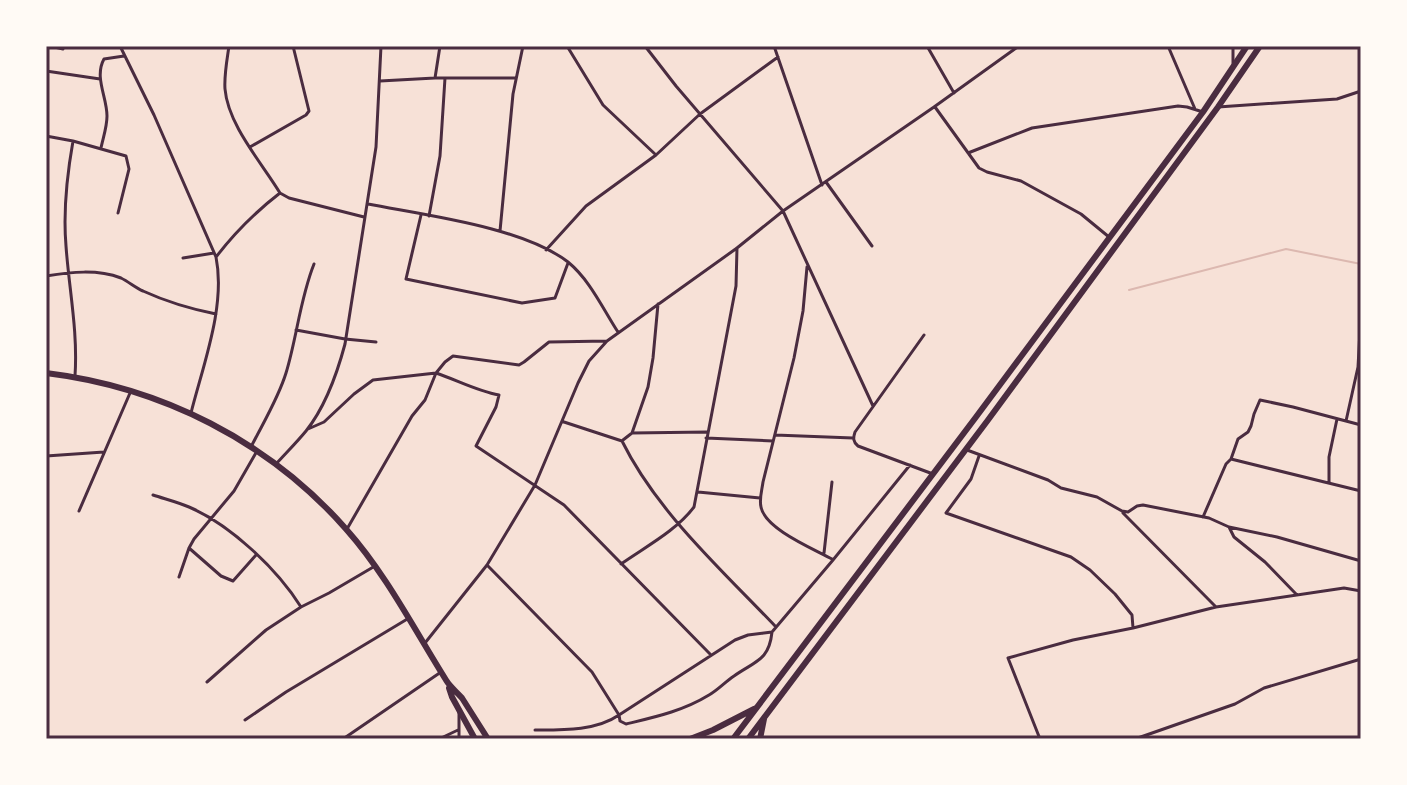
<svg xmlns="http://www.w3.org/2000/svg" width="1407" height="785" font-family="'Titillium Web',sans-serif">
	<style>
		.lines { fill: none; stroke-linecap: round; stroke-linejoin: round }
		.stream { stroke: #dcb8b0; stroke-width: 2 }
		.minor { stroke: #4a2c40; stroke-width: 3 }
		.trunk { stroke: #4a2c40; stroke-width: 6 }
		.neatline { fill: none; stroke: #4a2c40; stroke-width: 3 }
	</style>
	<rect width="100%" height="100%" fill="#f7e1d7"/>
	<g class="lines">
		<!-- stream -->
		<path class="stream" d="M 1129,290 L 1286,249 L 1361,264"/>
		<!-- minor -->
		<path class="minor" d="M 50,46 L 63,49
			M 120,46 L 154,115 L 216,257 C 226,306 203,365 191,413
			M 229,46 C 227,60 224,75 225,89 C 228,125 262,163 280,193 L 289,198 L 364,217
			M 567,46 L 603,105 L 656,155
			M 645,46 L 676,86 L 783,211 L 873,406
			M 774,46 L 822,185
			M 927,46 L 954,93
			M 1168,46 L 1195,109
			M 1233,63 L 1233,46
			M 46,71 L 100,79
			M 435,78 L 440,46
			M 380,81 L 435,78 L 515,78
			M 935,107 L 979,168 L 987,172 L 1021,181 L 1081,214 L 1109,237
			M 1218,107 L 1337,99 L 1361,91
			M 46,136 L 73,141 L 126,156 L 129,169 L 118,213
			M 73,141 C 67,175 63,211 66,246 C 69,289 78,331 75,376
			M 250,147 L 306,115 L 309,111 L 293,46
			M 101,148 C 103,138 107,127 107,116 C 107,97 94,77 104,59 L 124,56
			M 968,153 L 1032,128 L 1178,106 L 1187,107 L 1203,112
			M 826,182 L 872,246
			M 368,204 C 424,215 523,227 568,262 C 590,280 603,309 618,332
			M 421,215 L 406,279 L 522,303 L 555,298 L 568,263
			M 429,216 L 440,156 L 445,78
			M 500,231 L 513,94 L 523,46
			M 546,250 L 586,206 L 656,155 L 700,114 L 778,57
			M 216,257 C 236,231 254,213 280,193
			M 183,258 L 214,253
			M 807,267 L 803,311 L 794,358 L 763,482 C 762,490 759,499 761,507 C 765,529 814,549 832,559
			M 46,276 C 71,272 97,269 121,278 C 129,282 136,288 143,291 C 167,302 191,309 216,314
			M 296,330 L 345,339 L 376,342
			M 924,335 L 855,432 C 853,438 853,442 858,446 L 933,474
			M 1346,421 L 1358,367 L 1360,331
			M 564,422 L 622,441 C 657,512 722,570 776,627
			M 308,429 L 324,422 L 354,394 L 373,380 L 436,373 L 445,362 L 453,356 L 519,365 L 524,362 L 549,342 L 607,341
			M 632,433 L 707,432
			M 775,435 L 853,438
			M 706,438 L 773,441
			M 623,440 L 632,433 L 648,387 L 653,358 L 658,304
			M 251,447 C 263,423 278,399 286,373 C 297,337 300,299 314,264
			M 967,450 L 1048,480 L 1061,488 L 1097,497 L 1122,511 L 1128,512 L 1137,506 L 1143,505 L 1209,518 L 1229,527 L 1234,537 L 1265,562 L 1297,595
			M 46,456 L 104,452
			M 979,456 L 971,479 L 946,513 L 1071,557 L 1090,570 L 1115,594 L 1132,615 L 1133,628
			M 1231,459 L 1238,439 L 1248,432 L 1251,426 L 1254,414 L 1260,400 L 1293,407 L 1361,425
			M 276,464 C 286,453 297,442 306,431 C 326,406 337,374 345,344 L 376,147 L 381,46
			M 1329,482 L 1329,457 L 1337,419
			M 698,492 L 760,498
			M 153,495 C 165,499 177,502 189,507 C 231,525 277,569 301,607
			M 79,511 L 130,393
			M 1123,513 L 1216,607
			M 1203,517 L 1226,464 L 1231,459 L 1361,491
			M 1229,527 L 1277,537 L 1361,561
			M 347,529 L 412,416 L 425,400 L 436,373 C 457,380 477,391 499,395 L 496,407 L 476,446 L 564,505 L 711,655
			M 189,548 L 221,576 L 233,581 L 256,555
			M 824,553 L 832,482
			M 621,564 C 645,547 676,531 694,507 L 736,286 L 737,248
			M 487,565 L 592,672 L 619,715 C 596,731 562,730 535,730
			M 179,577 L 189,548 L 194,539 L 234,491 L 257,451
			M 772,632 L 748,635 L 735,640 L 619,715 L 620,721 L 626,724 C 655,717 683,711 709,695 C 718,690 725,682 734,676 C 755,661 769,661 772,632 L 833,560 L 910,465
			M 425,643 L 487,565 L 535,485 L 578,383 L 589,361 L 607,341 L 737,248 L 783,211 L 934,107 L 1019,46
			M 207,682 L 266,630 L 301,607 L 329,593 L 375,566
			M 459,711 L 459,739
			M 245,720 L 286,692 L 409,618
			M 343,739 L 441,672
			M 439,739 L 458,730
			M 1040,739 L 1008,658 L 1073,640 L 1133,628 L 1216,607 L 1344,588 L 1361,591
			M 1135,739 L 1235,704 L 1264,688 L 1361,659"/>
		<!-- trunk -->
		<path class="trunk" d="M 46,373 C 161,387 269,441 346,529 C 386,574 414,629 446,680 C 450,687 457,692 462,698 C 471,712 479,725 488,739
			M 449,688 L 452,697 L 475,739
			M 690,739 L 713,730 L 754,709
			M 733,739 L 976,417 L 1203,112 L 1247,46
			M 748,739 L 988,420 L 1218,107 L 1260,46
			M 760,739 L 764,719"/>
	</g>
	<!-- border -->
	<rect width="1407" height="785" fill="none" stroke="#fffaf5" stroke-width="96"/>
	<rect x="48" y="48" width="1311" height="689" class="neatline"/>
</svg>
